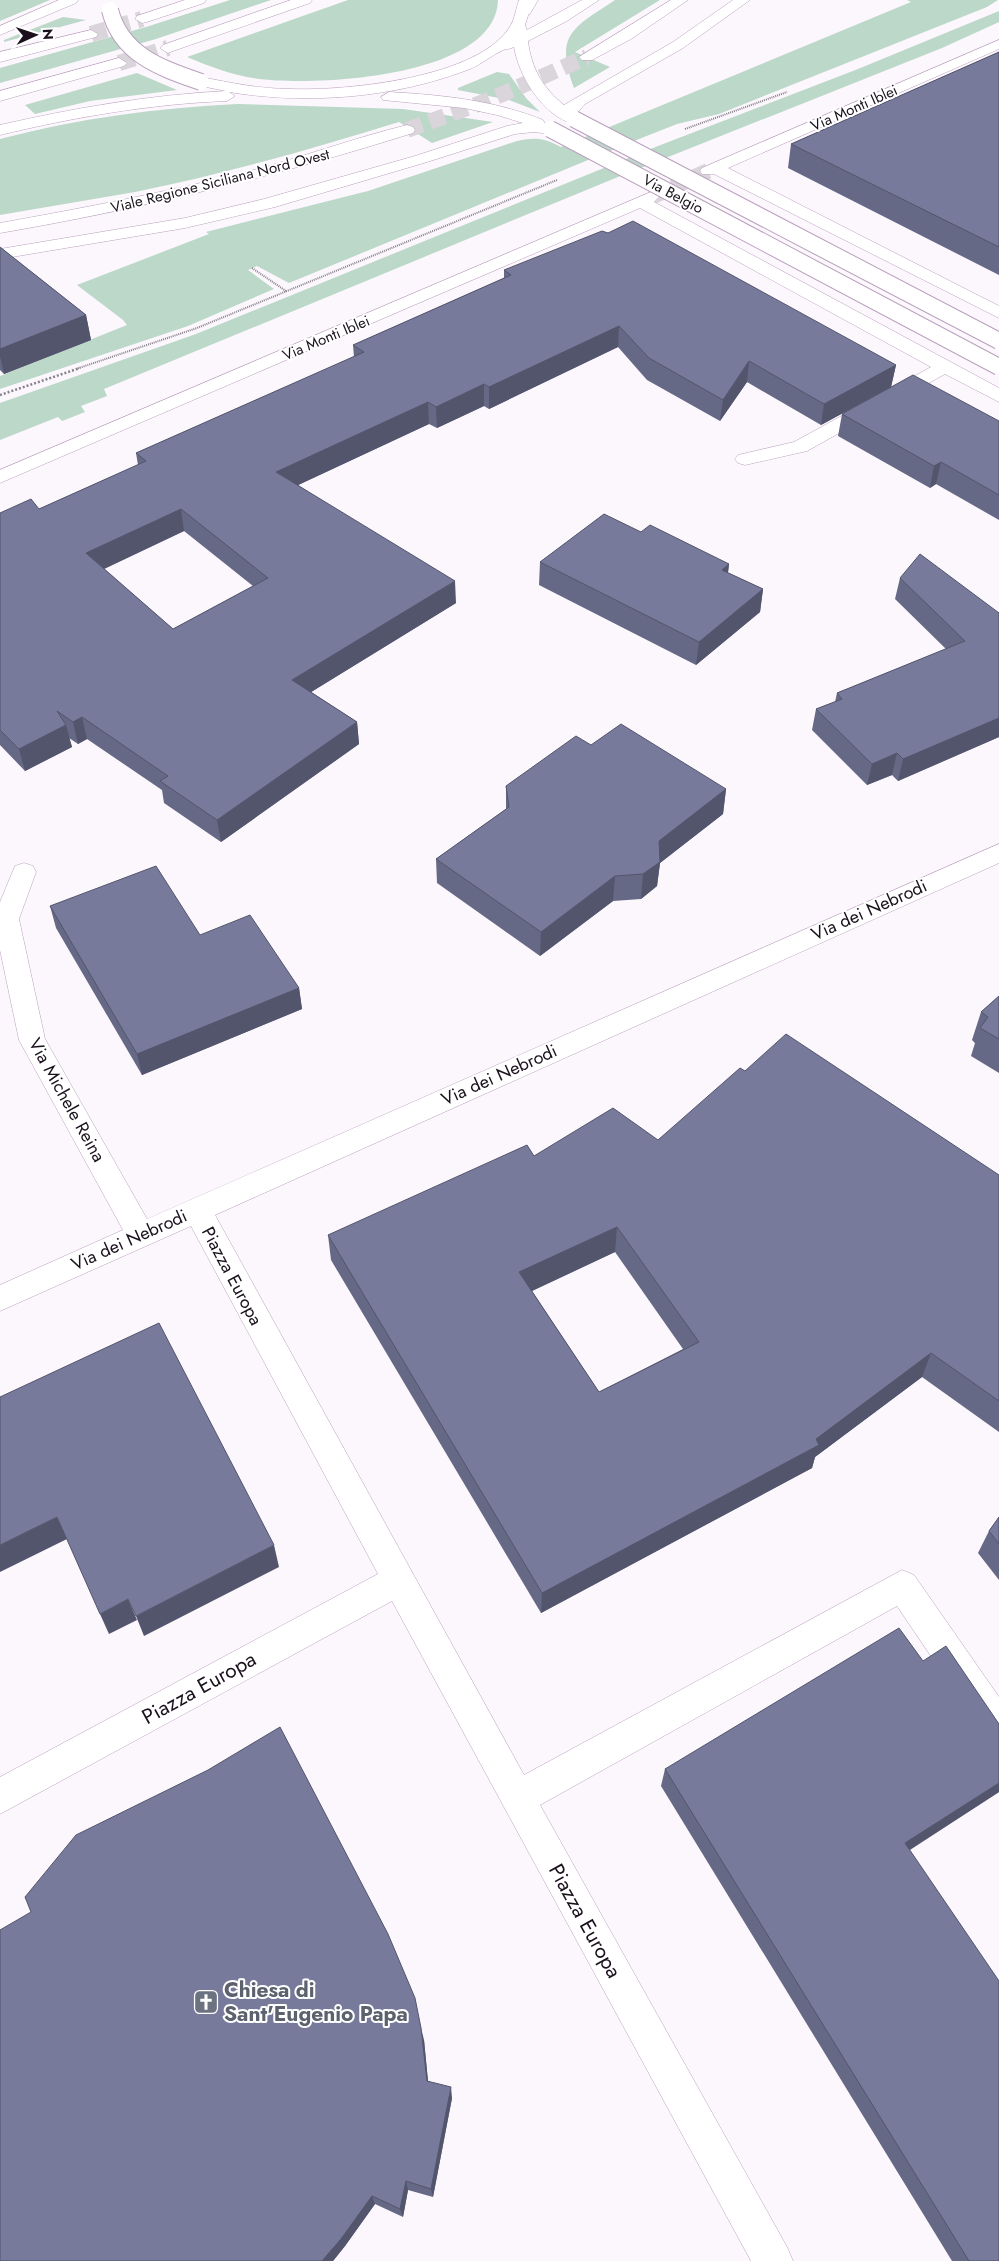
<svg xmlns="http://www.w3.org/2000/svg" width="999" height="2261" font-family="Jost,sans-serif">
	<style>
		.green { fill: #bbd8c9 }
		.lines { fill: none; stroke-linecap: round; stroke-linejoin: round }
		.minor-tunnel { stroke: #dad4db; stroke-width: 16; stroke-dasharray: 16 8; stroke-linecap: butt }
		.major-tunnel { stroke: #dad4db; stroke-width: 16; stroke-dasharray: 16 8; stroke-linecap: butt }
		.minor-casing { stroke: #b9a0bd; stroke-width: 1 }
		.major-casing { stroke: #b9a0bd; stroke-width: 1 }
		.path-far1 { stroke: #89818a; stroke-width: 2; stroke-dasharray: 1 1; stroke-linecap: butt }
		.path { stroke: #89818a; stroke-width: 2.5; stroke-dasharray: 2 2; stroke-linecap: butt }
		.minor { fill: #fff; fill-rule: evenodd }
		.major { fill: #fff; fill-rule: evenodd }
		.minor-bridge-casing { stroke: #b9a0bd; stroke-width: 18; stroke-linecap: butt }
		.minor-bridge { stroke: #fff; stroke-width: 16 }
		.wall { fill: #666985; fill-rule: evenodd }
		.shaded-wall { fill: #53556c }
		.building { fill: #777a9b; stroke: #53556c; fill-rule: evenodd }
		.labels { text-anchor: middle; stroke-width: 4; stroke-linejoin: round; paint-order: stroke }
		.far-street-label { font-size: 15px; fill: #1a111c; stroke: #fff }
		.street-label { font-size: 18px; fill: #1a111c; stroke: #fff }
		.near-street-label { font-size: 21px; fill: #1a111c; stroke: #fff }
		.near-worship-label { font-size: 21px; font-weight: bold; fill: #5b616d; stroke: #fff; text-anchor: start }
	</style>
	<rect width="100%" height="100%" fill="#fcf6fd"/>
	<!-- green -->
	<path class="green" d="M 0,0 L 50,0 L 0,21 Z
		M 230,0 L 271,0 L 156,39 L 0,83 L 0,68 L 146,27 Z
		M 348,0 L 498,0 C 496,78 315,86 260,79 C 234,76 211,67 187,57 Z
		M 615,0 L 660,0 L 575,52 L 610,67 L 574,88 C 554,34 573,28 615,0 Z
		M 907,0 L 998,0 L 987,7 L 719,114 L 677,124 L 644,137 L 289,283 L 257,266 L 248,270 L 274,289 L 188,326 L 0,389 L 0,376 L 127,325 L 123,320 L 77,285 L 209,234 L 206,232 L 368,191 L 517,141 C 536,137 544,138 561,147 L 911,2 Z
		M 999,11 L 999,22 L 942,48 L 618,177 L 104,389 L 107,396 L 81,406 L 85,412 L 62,421 L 58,417 L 0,440 L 0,403 L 196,334 L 658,146 L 858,69 Z
		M 63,17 L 86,20 L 4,42 L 4,40 Z
		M 497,72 L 509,74 L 526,98 L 540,112 L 509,100 L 458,90 L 458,88 Z
		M 137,73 L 177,90 L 90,101 L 35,114 L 25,105 Z
		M 238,104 L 403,109 L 493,122 L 432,143 L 399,122 C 312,149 224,174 135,192 C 90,200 45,207 0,215 L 0,139 C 79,118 157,108 238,104 Z"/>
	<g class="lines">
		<!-- minor-tunnel -->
		<path class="minor-tunnel" d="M 407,130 L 489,100 L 587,57
			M 651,197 L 708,171"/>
		<!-- major-tunnel -->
		<path class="major-tunnel" d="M 91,34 L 142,19
			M 119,63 L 168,48"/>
		<defs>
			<path id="minor" d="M 519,0 L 533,0 L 525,25 L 527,30 L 582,0 L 599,0 L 567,21 L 528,41 C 531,68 543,88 564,105 L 673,42 L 733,0 L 750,0 L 683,48 L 585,104 L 577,113 L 582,119 L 574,124 C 543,116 519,77 514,47 C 510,49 506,49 503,50 C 492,55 482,64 470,69 C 395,98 308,105 229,92 L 235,96 L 227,101 C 150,104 75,117 0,135 L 0,125 C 75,108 149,95 226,91 L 196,85 L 193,82 L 196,79 L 201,77 C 231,83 261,89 291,89 C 346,91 481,78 511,25 C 515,18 516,8 519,0 Z
				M 671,0 L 688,0 L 631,39 L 592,60 L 582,60 L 579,57 Z
				M 999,40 L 999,49 L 728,168 L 999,306 L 999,318 L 714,174 L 702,174 L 700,171 L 702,168 Z
				M 389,92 C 442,95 493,100 543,120 L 545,124 L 556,126 L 558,129 L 550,134 L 534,132 L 515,134 L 427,162 L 275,207 L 185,228 L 0,259 L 0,249 L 185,218 L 264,199 L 415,156 L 507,126 L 523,123 L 497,115 L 464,108 L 383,100 L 381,97 Z
				M 407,125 L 413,127 L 415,130 L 413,133 C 277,176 140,209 0,233 L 0,223 C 84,208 167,192 250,171 C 303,157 354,138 407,125 Z
				M 651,192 L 657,193 L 659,197 L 654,202 L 999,388 L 999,402 L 945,374 L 807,451 L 745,465 L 738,463 L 735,459 L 738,455 L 794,442 L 931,367 L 640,208 L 0,483 L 0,470 Z
				M 999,844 L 999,863 L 215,1215 L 524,1775 L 902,1570 L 914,1575 L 999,1697 L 999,1744 L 987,1739 L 897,1606 L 540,1805 L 787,2247 L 793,2261 L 751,2261 L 392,1601 L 0,1814 L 0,1777 L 378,1574 L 191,1226 L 0,1311 L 0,1285 L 123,1230 L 19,1040 L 0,950 L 0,902 L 15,866 L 24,863 L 33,866 L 36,872 L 19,919 L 45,1039 L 147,1219 Z"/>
			<path id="major" d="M 59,0 L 78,0 L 76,3 L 0,35 L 0,26 Z
				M 185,0 L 206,0 L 204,3 L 147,22 L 142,23 L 135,19 L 137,16 Z
				M 291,0 L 312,0 L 310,3 L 173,51 L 168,53 L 160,48 L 163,45 Z
				M 524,0 L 538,0 L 530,14 L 525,15 L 518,11 Z
				M 91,30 L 98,34 L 96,37 L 0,62 L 0,52 Z
				M 119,58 L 127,63 L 124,66 L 0,101 L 0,91 Z"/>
		</defs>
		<!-- minor casing -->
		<use href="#minor" class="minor-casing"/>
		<!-- major casing -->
		<use href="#major" class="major-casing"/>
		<!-- path-far1 -->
		<path class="path-far1" d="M 685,129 L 787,92
			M 252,268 L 286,291
			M 76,369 L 197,328 L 557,180"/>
		<!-- path -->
		<path class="path" d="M 0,395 L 80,368"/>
		<!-- minor -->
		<use href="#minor" class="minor"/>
		<!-- major -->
		<use href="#major" class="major"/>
		<defs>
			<path id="minor-bridge" d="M 110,10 C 121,55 161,68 201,82
				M 574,119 L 999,341
				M 550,129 L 999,367"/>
		</defs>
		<!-- minor-bridge casing -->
		<use href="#minor-bridge" class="minor-bridge-casing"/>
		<!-- minor-bridge -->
		<use href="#minor-bridge" class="minor-bridge"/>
	</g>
	<!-- wall -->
	<path class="wall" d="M 999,52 L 999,275 L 788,168 L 791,144 Z
		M 0,247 L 86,315 L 91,340 L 4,374 L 0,370 Z
		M 504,270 L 896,365 L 891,387 L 821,425 L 747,382 L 720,421 L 647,380 L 618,347 L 489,409 L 484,406 L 437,428 L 429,424 L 298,485 L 456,603 L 311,692 L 357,722 L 359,744 L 221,842 L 164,803 L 162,790 L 87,739 L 78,744 L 69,738 L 72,747 L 25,771 L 0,745 L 0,513 L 39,509 L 138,465 L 136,453 L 354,357 L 353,345 L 504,278 ZM 184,531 L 253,586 L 173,629 L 104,569 Z
		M 842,414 L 999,421 L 999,520 L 936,484 L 930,488 L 838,436 Z
		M 641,532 L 729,564 L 728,573 L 763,589 L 760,612 L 696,665 L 539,585 L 540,562 Z
		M 900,578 L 999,613 L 999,737 L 898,781 L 892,775 L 867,785 L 812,730 L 816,709 L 835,702 L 837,693 L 946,649 L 895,599 Z
		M 591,745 L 726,789 L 723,814 L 660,863 L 657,886 L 641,899 L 613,901 L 540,956 L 437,883 L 436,859 L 506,809 L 506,786 Z
		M 50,906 L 200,935 L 299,988 L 302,1009 L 142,1075 L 56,928 Z
		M 999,996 L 999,1073 L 971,1056 L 975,1043 L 972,1040 L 981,1012 Z
		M 745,1071 L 999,1175 L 999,1432 L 922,1377 L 815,1457 L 812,1468 L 541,1613 L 331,1260 L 328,1235 L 534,1156 L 658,1140 ZM 615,1252 L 683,1349 L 599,1392 L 532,1291 Z
		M 999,1517 L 999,1580 L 978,1553 L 989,1531 Z
		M 923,1661 L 999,1724 L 999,1792 L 910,1850 L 999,2261 L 952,2261 L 661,1786 L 665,1769 Z
		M 424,2040 L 428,2081 L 452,2098 L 433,2197 L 408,2190 L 403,2217 L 375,2204 L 345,2246 L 333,2261 L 0,2261 Z"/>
	<!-- shaded-wall -->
	<path class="shaded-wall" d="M 86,315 L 91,340 L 4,374 L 0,356 L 0,349 Z
		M 619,326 L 618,347 L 489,409 L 489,387 Z
		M 749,361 L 747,382 L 720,421 L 723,400 Z
		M 896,365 L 891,387 L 821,425 L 824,404 Z
		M 484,384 L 484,406 L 437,428 L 436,407 Z
		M 428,402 L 429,424 L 279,494 L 276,472 Z
		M 941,462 L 936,484 L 930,488 L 934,466 Z
		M 181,509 L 184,531 L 91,575 L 86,553 Z
		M 729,564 L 726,587 L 722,570 Z
		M 455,581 L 456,603 L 295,702 L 292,680 Z
		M 763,589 L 760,612 L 696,665 L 699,642 Z
		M 82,717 L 87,739 L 78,744 L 73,722 Z
		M 999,718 L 999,737 L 898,781 L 903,759 Z
		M 357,722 L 359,744 L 221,842 L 217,820 Z
		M 66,725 L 72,747 L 25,771 L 19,749 Z
		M 897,753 L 892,775 L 867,785 L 872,764 Z
		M 726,789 L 723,814 L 660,863 L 657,886 L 641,899 L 643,874 L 659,841 Z
		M 615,876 L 613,901 L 540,956 L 541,932 Z
		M 299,988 L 302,1009 L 142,1075 L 137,1054 Z
		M 617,1227 L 615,1252 L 519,1297 L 519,1272 Z
		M 931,1353 L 922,1377 L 815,1457 L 812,1468 L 541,1613 L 542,1593 L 816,1439 Z
		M 57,1517 L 67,1539 L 0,1572 L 0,1545 Z
		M 274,1545 L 279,1567 L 144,1636 L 136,1616 Z
		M 128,1599 L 137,1620 L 109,1634 L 100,1614 Z
		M 999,1783 L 999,1792 L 895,1859 L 905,1843 Z
		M 421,2028 L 424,2040 L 429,2092 L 427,2081 Z
		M 451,2087 L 452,2098 L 433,2197 L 431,2189 Z
		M 406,2181 L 408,2190 L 403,2217 L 400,2209 Z
		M 372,2196 L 375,2204 L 345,2246 L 333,2261 L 322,2261 Z"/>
	<!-- building -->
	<path class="building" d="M 999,52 L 999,247 L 791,144 Z
		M 633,221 L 896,365 L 824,404 L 749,361 L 723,400 L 649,358 L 619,326 L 489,387 L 484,384 L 436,407 L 428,402 L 276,472 L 455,581 L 292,680 L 357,722 L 217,820 L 160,781 L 168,776 L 82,717 L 73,722 L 57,711 L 66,725 L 19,749 L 0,730 L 0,513 L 31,499 L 39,509 L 146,461 L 136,453 L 364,352 L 353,345 L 511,275 L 504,270 L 602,231 L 608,233 ZM 181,509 L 268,578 L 173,629 L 86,553 Z
		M 0,247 L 86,315 L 0,349 Z
		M 913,375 L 999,421 L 999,495 L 941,462 L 934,466 L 842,414 Z
		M 604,514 L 641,532 L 650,525 L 729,564 L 722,570 L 763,589 L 699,642 L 540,562 Z
		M 920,554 L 999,613 L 999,718 L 903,759 L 897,753 L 872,764 L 816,709 L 842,699 L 837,693 L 965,641 L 900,578 Z
		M 621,724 L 726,789 L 659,841 L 660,862 L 643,874 L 615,876 L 541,932 L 436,859 L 509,807 L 506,786 L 576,736 L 591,745 Z
		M 156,866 L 200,935 L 250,915 L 299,988 L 137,1054 L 50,906 Z
		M 999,996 L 999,1039 L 980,1028 L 988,1017 L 981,1012 Z
		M 786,1034 L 999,1175 L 999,1401 L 931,1353 L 816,1439 L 819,1445 L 542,1593 L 328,1235 L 527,1145 L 534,1156 L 613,1108 L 658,1140 L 740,1068 L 745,1071 ZM 617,1227 L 699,1342 L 599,1392 L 519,1272 Z
		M 159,1323 L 274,1545 L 136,1616 L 128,1599 L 100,1614 L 57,1517 L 0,1545 L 0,1397 Z
		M 999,1517 L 999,1544 L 989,1531 Z
		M 899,1628 L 923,1661 L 946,1646 L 999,1724 L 999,1783 L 905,1843 L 999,1981 L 999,2261 L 969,2261 L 665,1769 Z
		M 280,1727 L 388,1934 L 415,1998 L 421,2028 L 427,2081 L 451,2087 L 431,2189 L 406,2181 L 400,2209 L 372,2196 L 341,2239 L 322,2261 L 0,2261 L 0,1930 L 31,1912 L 25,1897 L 76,1835 L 208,1770 Z"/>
	<!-- icons -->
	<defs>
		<symbol id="church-square" viewBox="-11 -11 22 22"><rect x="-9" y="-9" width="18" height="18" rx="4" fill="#6b7280" stroke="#fff"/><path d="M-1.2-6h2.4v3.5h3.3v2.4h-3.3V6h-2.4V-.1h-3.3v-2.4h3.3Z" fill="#fff"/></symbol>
	</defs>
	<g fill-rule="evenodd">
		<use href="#church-square" x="192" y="1988" width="28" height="28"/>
	</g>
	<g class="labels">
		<!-- far-street labels -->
		<g class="far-street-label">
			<text transform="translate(854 108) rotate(-24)" y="5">Via Monti Iblei</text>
			<text transform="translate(220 181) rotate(-14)" y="5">Viale Regione Siciliana Nord Ovest</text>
			<text transform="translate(673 194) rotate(28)" y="5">Via Belgio</text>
			<text transform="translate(326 338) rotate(-23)" y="5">Via Monti Iblei</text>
		</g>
		<!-- street labels -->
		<g class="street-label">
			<text transform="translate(869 910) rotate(-24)" y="6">Via dei Nebrodi</text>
			<text transform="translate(499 1075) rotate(-24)" y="6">Via dei Nebrodi</text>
			<text transform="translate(67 1100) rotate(61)" y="6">Via Michele Reina</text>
			<text transform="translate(129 1240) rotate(-24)" y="6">Via dei Nebrodi</text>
			<text transform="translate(232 1276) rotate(62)" y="6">Piazza Europa</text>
		</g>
		<!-- near-street labels -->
		<g class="near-street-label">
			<text transform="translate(199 1688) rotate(-29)" y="7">Piazza Europa</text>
			<text transform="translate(585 1921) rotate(61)" y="7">Piazza Europa</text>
		</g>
		<!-- near-worship labels -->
		<g class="near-worship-label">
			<text x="224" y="1997">Chiesa di<tspan x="224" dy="24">Sant'Eugenio Papa</tspan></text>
		</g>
	</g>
	<!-- north arrow -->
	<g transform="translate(35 35) rotate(87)" stroke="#ffffff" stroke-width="4" paint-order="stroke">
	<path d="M0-4L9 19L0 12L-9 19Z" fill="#1a111c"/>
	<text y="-8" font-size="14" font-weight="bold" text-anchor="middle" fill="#1a111c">N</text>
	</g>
</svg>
